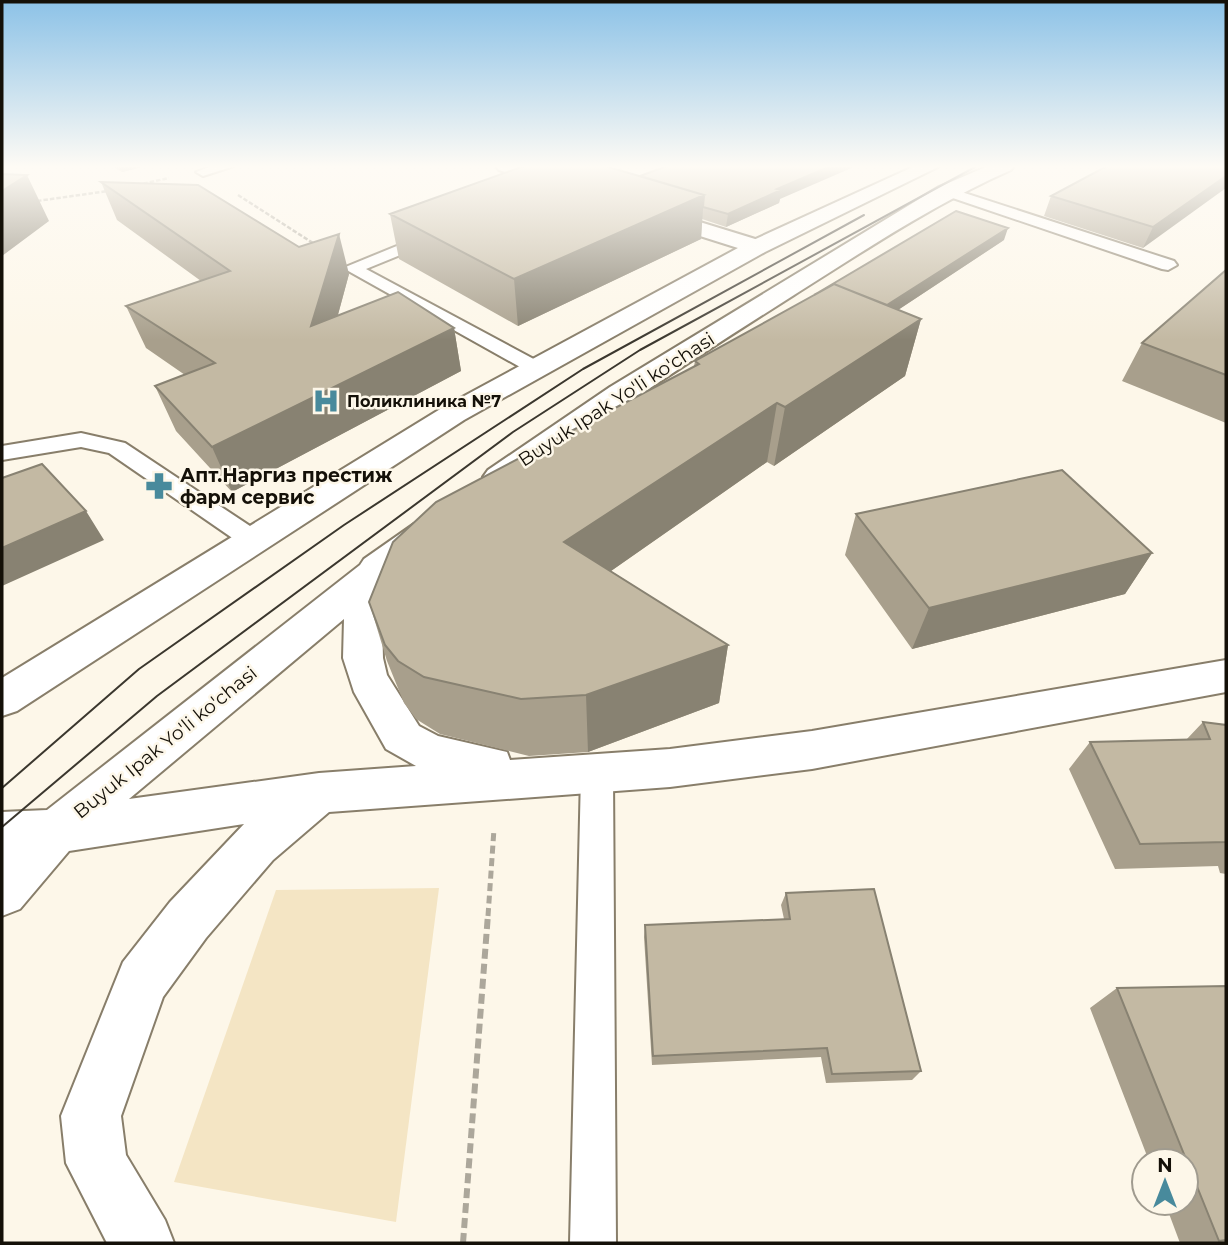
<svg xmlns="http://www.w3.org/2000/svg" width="1228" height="1245" font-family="Montserrat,sans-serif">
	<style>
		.green { fill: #f4e5c4 }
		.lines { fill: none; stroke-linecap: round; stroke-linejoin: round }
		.lane-casing { stroke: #887e6a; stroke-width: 4 }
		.street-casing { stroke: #887e6a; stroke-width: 4 }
		.secondary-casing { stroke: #887e6a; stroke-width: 4 }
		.path-far2 { stroke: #aca79b; stroke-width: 2.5; stroke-dasharray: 4.5 2; stroke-linecap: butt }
		.path-far1 { stroke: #aca79b; stroke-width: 5; stroke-dasharray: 8 4.5; stroke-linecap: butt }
		.path { stroke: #aca79b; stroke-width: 6; stroke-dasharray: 10 5; stroke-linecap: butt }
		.lane { fill: #fff; fill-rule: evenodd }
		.street { fill: #fff; fill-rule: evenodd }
		.secondary { fill: #fff; fill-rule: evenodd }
		.tram { stroke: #3b372e; stroke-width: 2 }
		.wall { fill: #a89f8c }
		.shaded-wall { fill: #888272 }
		.building { fill: #c3b9a3; stroke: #888272; stroke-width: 2 }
		.labels { text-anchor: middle; stroke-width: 5; stroke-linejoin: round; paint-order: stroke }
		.far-poi-label { font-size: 16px; font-weight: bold; fill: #141008; stroke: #fdf7e9; text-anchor: start }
		.street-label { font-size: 19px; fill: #141008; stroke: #fdf7e9 }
		.poi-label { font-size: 19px; font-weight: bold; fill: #141008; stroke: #fdf7e9; text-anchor: start }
	</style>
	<rect width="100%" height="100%" fill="#fdf7e9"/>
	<!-- green -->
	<path class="green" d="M 439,888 L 396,1222 L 174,1182 L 276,890 Z"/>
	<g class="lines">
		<defs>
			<path id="lane" d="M 212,166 L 234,166 L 203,176 L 196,172 Z
				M 946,187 L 1174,261 L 1177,265 L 1168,270 L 1162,269 L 941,194 L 939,191 Z
				M 431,232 L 437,234 L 437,240 L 366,269 L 543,364 L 546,368 L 543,372 L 529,372 L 343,268 Z
				M 81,433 L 125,443 L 262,534 L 266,540 L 262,546 L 253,549 L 244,546 L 109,453 L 81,447 L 2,460 L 2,446 Z
				M 597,761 L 609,765 L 613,775 L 616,1243 L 570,1243 L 581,775 L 585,765 Z"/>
			<path id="street" d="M 496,166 L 524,166 L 571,181 L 574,185 L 564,191 L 499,170 Z
				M 651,207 L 765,242 L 768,247 L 757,254 L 643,218 L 640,213 L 643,208 Z"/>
			<path id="secondary" d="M 915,166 L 940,166 L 765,252 L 464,420 L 17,711 L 2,716 L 2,678 L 442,408 L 749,242 Z
				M 988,166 L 1014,166 L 1011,170 C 934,204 865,250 794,295 C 698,356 603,418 510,484 L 499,487 L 488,484 L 483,477 L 488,470 L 610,387 L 939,187 Z
				M 426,520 L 438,524 L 443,532 L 438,540 L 392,579 L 382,625 L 383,658 L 387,675 L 419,726 L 438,736 L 507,752 L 510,760 L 670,749 L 812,731 L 1226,660 L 1226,692 L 812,769 L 670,787 L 329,812 L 273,860 L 206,938 L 163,997 L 121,1116 L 126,1155 L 165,1220 L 174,1243 L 107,1243 L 66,1163 L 61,1116 L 123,962 L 170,902 L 244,824 L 69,851 L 20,909 L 2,916 L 2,812 L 47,810 L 360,565 L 364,559 L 414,524 ZM 344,619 L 343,658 L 354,692 L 386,749 L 416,766 L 319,773 L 129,799 Z"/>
		</defs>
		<!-- lane casing -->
		<use href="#lane" class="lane-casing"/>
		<!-- street casing -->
		<use href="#street" class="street-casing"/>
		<!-- secondary casing -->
		<use href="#secondary" class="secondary-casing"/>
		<!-- path-far2 -->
		<path class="path-far2" d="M 137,185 L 169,178
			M 238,195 L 316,245
			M 37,201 L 108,191"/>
		<!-- path-far1 -->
		<path class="path-far1" d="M 488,916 L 494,829"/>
		<!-- path -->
		<path class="path" d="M 463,1243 L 488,914"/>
		<!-- lane -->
		<use href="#lane" class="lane"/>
		<!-- street -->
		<use href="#street" class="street"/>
		<!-- secondary -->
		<use href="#secondary" class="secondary"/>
		<!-- tram -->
		<path class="tram" d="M 2,788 L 139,669 L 344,525 L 583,369 L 864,215
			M 2,827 L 157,696 L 513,432 L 640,350 L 977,166"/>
	</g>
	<!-- wall -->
	<path class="wall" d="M 112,166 L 146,166 L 122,172 Z
		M 1226,166 L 1143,248 L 1044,216 L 1051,196 Z
		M 640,176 L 780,199 L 779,203 L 726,227 L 702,219 L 701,239 L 518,326 L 399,259 L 390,214 Z
		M 101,182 L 299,247 L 349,274 L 338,315 L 454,328 L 461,371 L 232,492 L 176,431 L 155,386 L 185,375 L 146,348 L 126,306 L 201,281 L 117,220 Z
		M 1004,240 L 898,310 L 921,319 L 905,376 L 774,466 L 767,462 L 611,571 L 728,645 L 719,703 L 588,752 L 529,756 L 440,734 L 416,719 L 404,703 L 387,661 L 369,602 L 694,366 L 695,361 Z
		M 1226,270 L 1226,423 L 1122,381 L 1142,343 Z
		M 856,514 L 1152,553 L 1125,594 L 912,649 L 845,555 Z
		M 1203,722 L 1226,725 L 1226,874 L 1220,873 L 1218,866 L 1115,869 L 1069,769 L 1090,742 L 1186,740 Z
		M 786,893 L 921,1071 L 912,1080 L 826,1083 L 821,1057 L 652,1065 L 644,937 L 645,925 L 784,919 L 781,905 Z
		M 1226,986 L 1226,1243 L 1180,1243 L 1165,1203 L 1186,1203 L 1186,1161 L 1149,1161 L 1090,1008 L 1117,988 Z"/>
	<!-- shaded-wall -->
	<path class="shaded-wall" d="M 119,166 L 146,166 L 122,172 Z
		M 831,166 L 856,166 L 780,199 L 779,203 L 726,227 L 728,214 L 777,189 Z
		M 27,175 L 49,221 L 2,256 L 2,191 Z
		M 1226,176 L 1226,188 L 1143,248 L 1153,227 Z
		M 704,195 L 701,239 L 518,326 L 514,279 Z
		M 1008,228 L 1004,240 L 866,331 L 869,317 Z
		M 339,234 L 349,274 L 323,369 L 311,326 Z
		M 921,319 L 905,376 L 774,466 L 785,407 Z
		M 454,328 L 461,371 L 232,492 L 212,447 Z
		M 777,403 L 767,462 L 568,601 L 564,542 Z
		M 86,511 L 104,540 L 2,586 L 2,548 Z
		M 1152,553 L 1125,594 L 912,649 L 929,608 Z
		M 728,645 L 719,703 L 588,752 L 586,695 Z"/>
	<!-- building -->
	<path class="building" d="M 524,166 L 605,166 L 704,195 L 514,279 L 390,214 Z
		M 667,166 L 831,166 L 777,189 L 781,190 L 728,214 L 703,207 L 704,195 L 640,176 Z
		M 1107,166 L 1226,166 L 1226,176 L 1153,227 L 1051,196 Z
		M 2,174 L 27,175 L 2,191 Z
		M 101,182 L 198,185 L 299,247 L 339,234 L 311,326 L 398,292 L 454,328 L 212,447 L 155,386 L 215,363 L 126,306 L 230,271 Z
		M 956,211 L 1008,228 L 887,305 L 834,284 L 814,295 Z
		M 1226,270 L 1226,375 L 1142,343 Z
		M 834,284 L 921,319 L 785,407 L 777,403 L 564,542 L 728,645 L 586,695 L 521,699 L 424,677 L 398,661 L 385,645 L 369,602 L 393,542 L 436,502 L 699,364 L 695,361 Z
		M 42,464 L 86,511 L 2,548 L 2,478 Z
		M 1062,470 L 1152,553 L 929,608 L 856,514 Z
		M 1203,722 L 1226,725 L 1226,842 L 1140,844 L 1090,742 L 1210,739 Z
		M 874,889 L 921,1071 L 832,1074 L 827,1048 L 653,1056 L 645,925 L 790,919 L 786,893 Z
		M 1226,986 L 1226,1240 L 1219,1241 L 1117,988 Z"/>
	<!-- sky -->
	<linearGradient id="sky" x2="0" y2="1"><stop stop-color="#8cc2e7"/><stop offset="0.49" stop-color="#fefbf5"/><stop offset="1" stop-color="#fefbf5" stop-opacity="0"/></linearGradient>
	<rect width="1228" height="340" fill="url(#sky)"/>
	<!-- icons -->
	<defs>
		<symbol id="hospital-bare" viewBox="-9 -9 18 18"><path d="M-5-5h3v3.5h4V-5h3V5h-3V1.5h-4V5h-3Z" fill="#488a9c" stroke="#fdf7e9" stroke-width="2.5" paint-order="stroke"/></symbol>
		<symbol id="pharmacy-bare" viewBox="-9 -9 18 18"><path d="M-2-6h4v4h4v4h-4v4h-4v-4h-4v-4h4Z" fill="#488a9c" stroke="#fdf7e9" stroke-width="2.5" paint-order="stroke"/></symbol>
	</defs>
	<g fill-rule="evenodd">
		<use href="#hospital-bare" x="307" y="382" width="38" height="38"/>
		<use href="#pharmacy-bare" x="140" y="467" width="38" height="38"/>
	</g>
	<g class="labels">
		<!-- far-poi labels -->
		<g class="far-poi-label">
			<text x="347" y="407">Поликлиника №7</text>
		</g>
		<!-- street labels -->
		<g class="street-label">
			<text transform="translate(616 399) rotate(-33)" y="7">Buyuk Ipak Yo'li ko'chasi</text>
			<text transform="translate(165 742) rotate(-39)" y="7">Buyuk Ipak Yo'li ko'chasi</text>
		</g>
		<!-- poi labels -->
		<g class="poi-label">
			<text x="180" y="482">Апт.Наргиз престиж<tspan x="180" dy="22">фарм сервис</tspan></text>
		</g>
	</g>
	<!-- border -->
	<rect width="1228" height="1245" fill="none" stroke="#141008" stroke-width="7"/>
	<!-- north arrow -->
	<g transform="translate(1165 1182)"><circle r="33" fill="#fdf7e9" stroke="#a09b8f" stroke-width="2"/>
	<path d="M0-5L12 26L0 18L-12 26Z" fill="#488a9c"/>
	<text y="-10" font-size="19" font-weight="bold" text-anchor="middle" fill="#141008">N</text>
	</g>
</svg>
